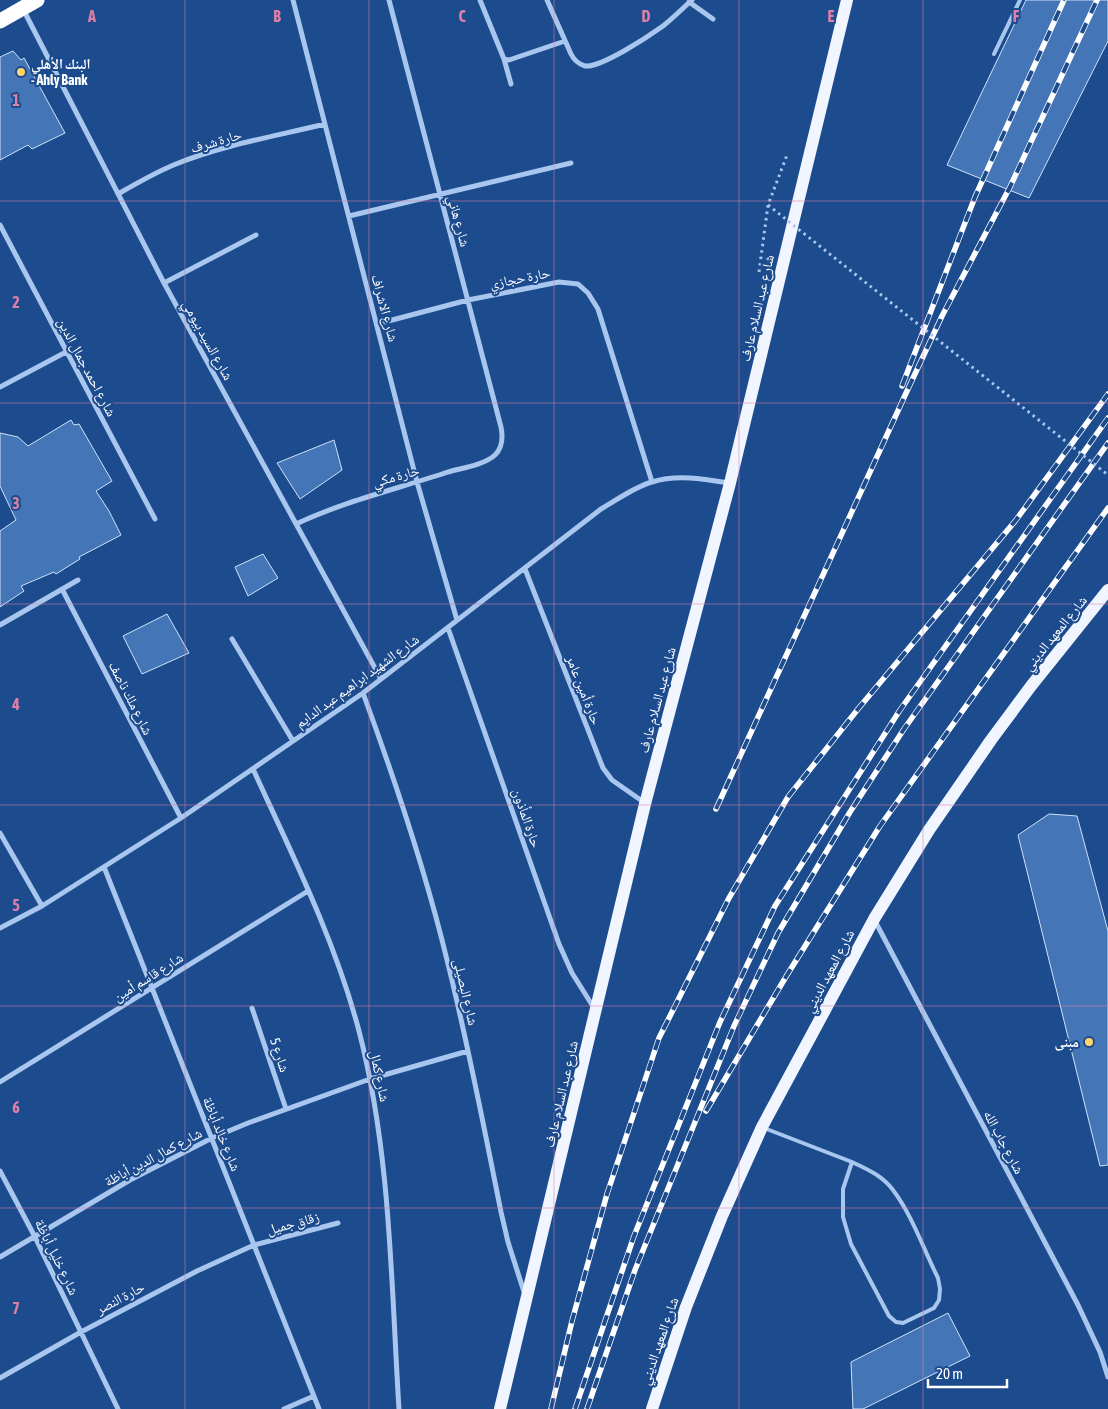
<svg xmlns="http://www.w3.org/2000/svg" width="1108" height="1409" font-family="'Asap Condensed','Noto Naskh Arabic',sans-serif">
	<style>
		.building { fill: #4475b6; stroke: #cfe2fa }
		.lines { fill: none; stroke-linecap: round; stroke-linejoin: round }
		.path { stroke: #a9c7ee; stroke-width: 3; stroke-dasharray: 2.5 4; stroke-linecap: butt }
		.lane { stroke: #a9c7ee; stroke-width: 4 }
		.street { stroke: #a9c7ee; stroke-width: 5 }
		.primary { stroke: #f0f5ff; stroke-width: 12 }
		.highway { stroke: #fff; stroke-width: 15 }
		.rail-casing { stroke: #fff; stroke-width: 5.5 }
		.rail { stroke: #1c4b8e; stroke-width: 4; stroke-dasharray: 11; stroke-linecap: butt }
		.path-bridge { stroke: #a9c7ee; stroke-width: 3; stroke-dasharray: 2.5 4; stroke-linecap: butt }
		.grid { fill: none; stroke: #dd80a5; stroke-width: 1; stroke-opacity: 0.55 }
		.poi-dot { fill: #fed567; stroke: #1c4b8e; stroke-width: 2 }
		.labels { text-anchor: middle; stroke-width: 4; stroke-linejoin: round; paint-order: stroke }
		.poi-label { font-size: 14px; font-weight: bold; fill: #fff; stroke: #1c4b8e; text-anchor: start }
		.street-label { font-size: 14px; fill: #fff; stroke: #1c4b8e }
		.grid-label { font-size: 16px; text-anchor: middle; font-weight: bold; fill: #dd80a5; stroke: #1c4b8e; stroke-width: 4; stroke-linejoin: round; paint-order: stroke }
	</style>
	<rect width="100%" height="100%" fill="#1c4b8e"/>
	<!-- building -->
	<path class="building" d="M 1026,0 L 1108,0 L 1108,41 L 1029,198 L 947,165 Z
		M 13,51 L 21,60 L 24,58 L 65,133 L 32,149 L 28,145 L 0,160 L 0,57 Z
		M 71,420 L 74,425 L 79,424 L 112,481 L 96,491 L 109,511 L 121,535 L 79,557 L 80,559 L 56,574 L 54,572 L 21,586 L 24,591 L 0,607 L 0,531 L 16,520 L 0,486 L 0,433 L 18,437 L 28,446 Z
		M 334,440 L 342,470 L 300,499 L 277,463 Z
		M 263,554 L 278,578 L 248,596 L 235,567 Z
		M 167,614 L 189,653 L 142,674 L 123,636 Z
		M 1049,814 L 1077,816 L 1108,931 L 1108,1165 L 1100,1166 L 1018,835 Z
		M 948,1313 L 970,1356 L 863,1409 L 853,1409 L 851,1362 Z"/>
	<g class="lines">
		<!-- path -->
		<path class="path" d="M 759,272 L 768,205 L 787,155"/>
		<!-- lane -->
		<path class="lane" d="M 994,54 L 1020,0
			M 764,1128 L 852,1162 L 843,1189 L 843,1217 L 851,1244 L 889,1316 L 896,1322 L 903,1323 L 934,1308 L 939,1300 L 940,1289 L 938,1278 C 924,1250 912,1215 893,1190 C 883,1176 867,1169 852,1162"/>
		<!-- street -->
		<path class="street" d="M 293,0 L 417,482 L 457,620
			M 480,0 L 504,59 L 509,60 L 565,41
			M 547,0 L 571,54 C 574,60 578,64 585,66 C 601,68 649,36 663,26 C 673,18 682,9 692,0
			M 689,2 L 713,19
			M 23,9 L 164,283 L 381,679
			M 504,59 L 511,84
			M 118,194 C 137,183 156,172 176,164 C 223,145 276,136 325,124
			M 349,216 L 571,163
			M 0,225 L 155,519
			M 164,283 L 256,235
			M 377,324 L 468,300 L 559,282 L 578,284 L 588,293 L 598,309 L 652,482
			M 0,387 L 66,352
			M 296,524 C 345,501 397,489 448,472 C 462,468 484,465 495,455 C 503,447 503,437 501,427 L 389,0
			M 525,569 L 603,768 L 612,780 L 645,803
			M 62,589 L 181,818
			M 0,625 L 78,580
			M 448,628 L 559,944 L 572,973 L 594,1008
			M 232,639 L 293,741
			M 363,693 C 395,780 425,869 447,960 C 468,1043 484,1128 501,1212 L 508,1242 L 524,1292
			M 253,769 C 292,854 335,940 359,1031 C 391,1154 391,1283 399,1409
			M 0,833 L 42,906
			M 104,867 L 319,1409
			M 875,921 L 1078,1305 L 1100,1352 L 1108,1377
			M 0,928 L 42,906 L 181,818 L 363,693 L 601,509 C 617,500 634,487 652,482 C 677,474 705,479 729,483
			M 252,1008 L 286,1109
			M 0,1082 L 308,891
			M 0,1171 L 35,1237 L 118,1409
			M 0,1257 L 130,1180 L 212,1138 L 248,1123 L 370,1079 L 468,1051
			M 0,1378 L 81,1332 L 197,1271 L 254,1245 L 338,1223
			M 284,1409 L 314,1396"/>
		<!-- primary -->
		<path class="primary" d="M 500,1409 L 645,804 L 730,483 L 847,0
			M 652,1409 L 686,1307 L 722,1216 L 762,1127 L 874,919 L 929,830 L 991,740 L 1031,686 L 1108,590"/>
		<!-- highway -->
		<path class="highway" d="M 0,21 L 37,0"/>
		<defs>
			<path id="rail" d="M 902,386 L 975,197 L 1064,0
				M 716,809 L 907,391 L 942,316 L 1010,187 L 1097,0
				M 706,1111 L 787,975 L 880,826 L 1108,508
				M 551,1409 L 572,1321 L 607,1194 L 659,1038 L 729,898 L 788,797 L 858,709 L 1016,520 L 1108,394
				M 575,1409 L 634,1236 L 720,1022 L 775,906 L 900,710 L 1108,418
				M 587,1409 L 635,1270 L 734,1026 L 778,933 L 850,812 L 904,729 L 1108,443"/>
		</defs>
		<!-- rail casing -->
		<use href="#rail" class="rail-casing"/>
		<!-- rail -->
		<use href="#rail" class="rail"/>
		<!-- path-bridge -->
		<path class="path-bridge" d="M 768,205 L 1108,475"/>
	</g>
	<!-- grid -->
	<path class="grid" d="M 185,0 L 185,1409M 369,0 L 369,1409M 554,0 L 554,1409M 739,0 L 739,1409M 923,0 L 923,1409M 0,201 L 1108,201M 0,403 L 1108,403M 0,604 L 1108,604M 0,805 L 1108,805M 0,1006 L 1108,1006M 0,1208 L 1108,1208"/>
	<!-- markers -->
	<g class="poi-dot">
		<circle cx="21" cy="72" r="5"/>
		<circle cx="1089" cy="1042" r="5"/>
	</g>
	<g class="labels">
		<!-- poi labels -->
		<g class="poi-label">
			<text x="31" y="69">البنك الأهلي<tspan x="31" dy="16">- Ahly Bank</tspan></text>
			<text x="1079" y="1047" text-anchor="end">مبنى</text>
		</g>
		<!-- street labels -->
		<g class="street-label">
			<text transform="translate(216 141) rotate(-16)" y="5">حارة شرف</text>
			<text transform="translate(459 221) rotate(75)" y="5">شارع هاني</text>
			<text transform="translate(520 278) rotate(-11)" y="5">حارة حجازي</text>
			<text transform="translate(385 308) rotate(75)" y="5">شارع الاشراف</text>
			<text transform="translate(757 308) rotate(-77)" y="5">شارع عبد السلام عارف</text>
			<text transform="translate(208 340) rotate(61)" y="5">شارع السيد بيومي</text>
			<text transform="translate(87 367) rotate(62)" y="5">شارع احمد جمال الدين</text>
			<text transform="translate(396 476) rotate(-16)" y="5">حارة مكي</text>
			<text transform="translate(1055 633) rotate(-51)" y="5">شارع المعهد الديني</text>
			<text transform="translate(357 681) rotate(-36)" y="5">شارع الشهيد ابراهيم عبد الدايم</text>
			<text transform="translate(584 690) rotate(69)" y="5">حارة أمين عامر</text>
			<text transform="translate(131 698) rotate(63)" y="5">شارع ملك ناصف</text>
			<text transform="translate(657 700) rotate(-75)" y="5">شارع عبد السلام عارف</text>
			<text transform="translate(527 818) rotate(71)" y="5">حارة المأذون</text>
			<text transform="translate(829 971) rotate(-62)" y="5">شارع المعهد الديني</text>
			<text transform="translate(148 977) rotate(-32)" y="5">شارع قاسم أمين</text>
			<text transform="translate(466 992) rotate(77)" y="5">شارع البصيلى</text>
			<text transform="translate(280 1055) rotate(72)" y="5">شارع 5</text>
			<text transform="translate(380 1076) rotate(78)" y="5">شارع كمال</text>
			<text transform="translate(561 1094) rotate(-77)" y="5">شارع عبد السلام عارف</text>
			<text transform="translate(222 1134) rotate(68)" y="5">شارع خالد أباظة</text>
			<text transform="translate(1004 1142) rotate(62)" y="5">شارع جاب الله</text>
			<text transform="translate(153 1157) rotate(-28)" y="5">شارع كمال الدين أباظة</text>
			<text transform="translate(293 1223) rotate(-15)" y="5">زقاق جميل</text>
			<text transform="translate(57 1257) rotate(64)" y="5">شارع خليل أباظة</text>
			<text transform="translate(120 1298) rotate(-28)" y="5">حارة النصر</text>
			<text transform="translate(659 1341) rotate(-71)" y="5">شارع المعهد الديني</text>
		</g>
	</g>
	<g class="grid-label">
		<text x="92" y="22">A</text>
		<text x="277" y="22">B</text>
		<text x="462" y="22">C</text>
		<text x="646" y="22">D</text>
		<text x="831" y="22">E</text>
		<text x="1016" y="22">F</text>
		<text x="16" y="106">1</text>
		<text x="16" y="308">2</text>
		<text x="16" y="509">3</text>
		<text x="16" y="710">4</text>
		<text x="16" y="911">5</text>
		<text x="16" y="1113">6</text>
		<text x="16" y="1314">7</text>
	</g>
	<!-- scale -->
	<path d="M928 1379v8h79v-8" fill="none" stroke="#ffffff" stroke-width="2.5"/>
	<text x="936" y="1379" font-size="15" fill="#ffffff" stroke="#1c4b8e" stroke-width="4" paint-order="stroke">20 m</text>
</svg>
